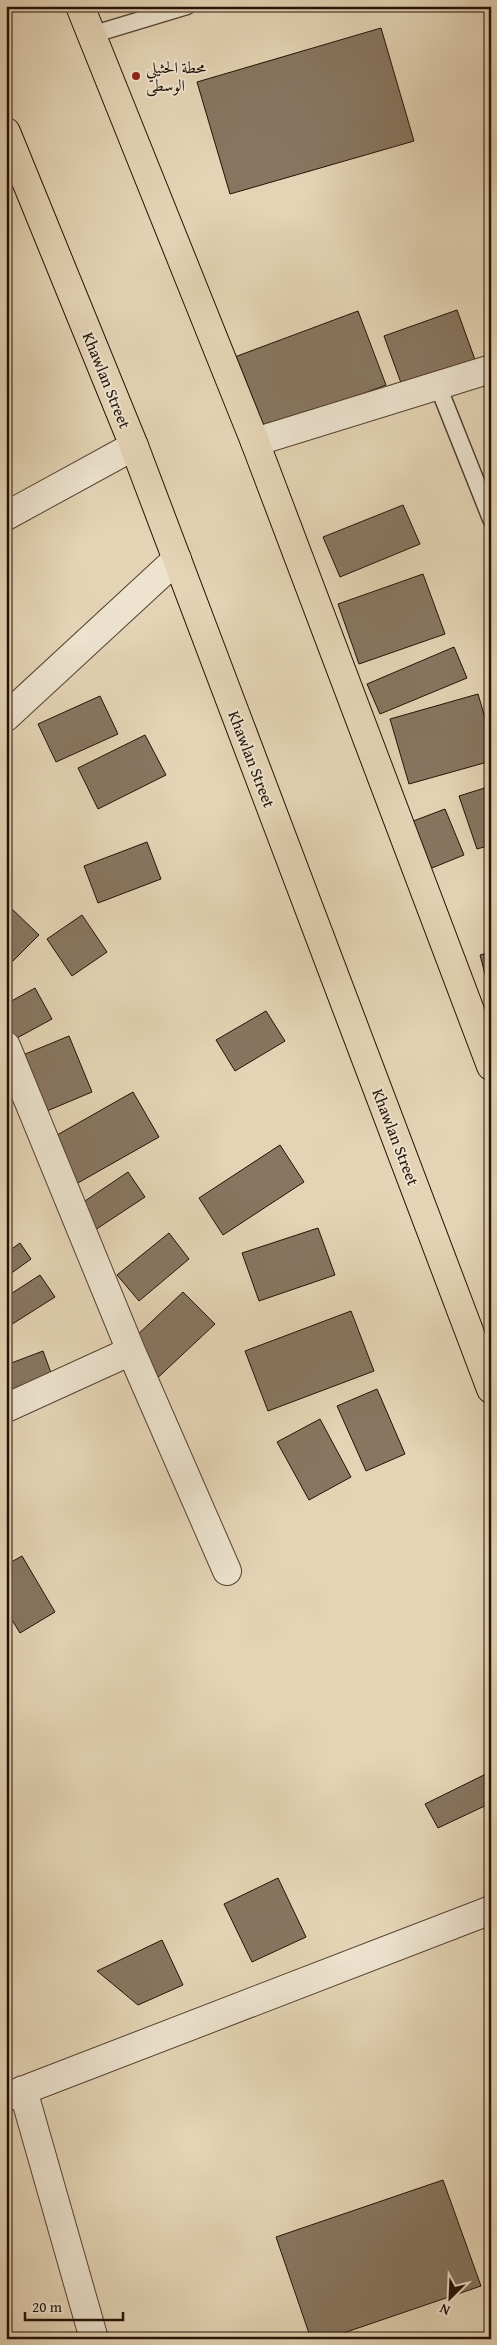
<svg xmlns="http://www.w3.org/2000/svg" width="497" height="2345" font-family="'Gentium Book Plus',Amiri,serif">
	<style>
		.building { fill: #887661; stroke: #241106 }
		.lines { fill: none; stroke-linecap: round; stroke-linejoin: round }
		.service-casing { stroke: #544232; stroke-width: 19 }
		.minor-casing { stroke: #544232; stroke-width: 30 }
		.primary-casing { stroke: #241106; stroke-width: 30 }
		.service { stroke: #ede3cf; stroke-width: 16 }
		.minor { stroke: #ede3cf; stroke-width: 28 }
		.primary { stroke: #e4d4b5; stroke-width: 28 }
		.poi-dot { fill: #8f2418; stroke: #ede3cf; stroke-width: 2 }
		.labels { text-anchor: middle; stroke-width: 4; stroke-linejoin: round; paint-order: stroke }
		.poi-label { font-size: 16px; fill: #241106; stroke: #ede3cf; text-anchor: start }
		.street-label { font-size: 16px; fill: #241106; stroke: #ede3cf }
	</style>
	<rect width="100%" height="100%" fill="#e4d4b5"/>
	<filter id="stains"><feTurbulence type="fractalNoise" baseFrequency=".004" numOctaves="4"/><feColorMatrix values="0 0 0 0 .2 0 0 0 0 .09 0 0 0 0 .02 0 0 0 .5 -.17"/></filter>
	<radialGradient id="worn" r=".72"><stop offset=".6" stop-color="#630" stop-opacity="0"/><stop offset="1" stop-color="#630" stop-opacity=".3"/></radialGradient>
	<!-- building -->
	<path class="building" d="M 381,28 L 414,141 L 230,194 L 197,82 Z
		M 457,310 L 478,368 L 405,394 L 384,336 Z
		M 358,311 L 386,385 L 260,432 L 232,358 Z
		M 403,505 L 420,544 L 340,577 L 323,537 Z
		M 423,574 L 445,634 L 359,664 L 338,604 Z
		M 454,647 L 467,678 L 380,714 L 367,684 Z
		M 478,694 L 491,738 L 491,761 L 409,784 L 390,719 Z
		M 100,696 L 118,734 L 56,762 L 38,724 Z
		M 145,735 L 166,775 L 98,809 L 78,768 Z
		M 491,786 L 491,845 L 477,849 L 459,796 Z
		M 445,809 L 464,855 L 427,870 L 408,823 Z
		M 147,842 L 161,879 L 98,903 L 84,866 Z
		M 11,908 L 39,935 L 6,968 L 6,913 Z
		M 82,915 L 107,952 L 72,976 L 47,939 Z
		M 491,952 L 491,976 L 486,978 L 480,955 Z
		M 35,988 L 52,1019 L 6,1044 L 6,1004 Z
		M 266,1011 L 285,1041 L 235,1071 L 216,1040 Z
		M 69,1036 L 92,1092 L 28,1119 L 6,1062 Z
		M 133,1092 L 159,1137 L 69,1188 L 43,1143 Z
		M 280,1145 L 304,1182 L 223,1235 L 199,1198 Z
		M 128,1172 L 145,1197 L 92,1232 L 76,1207 Z
		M 318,1228 L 335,1275 L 259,1301 L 242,1253 Z
		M 169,1233 L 189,1259 L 139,1301 L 117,1275 Z
		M 20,1243 L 31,1259 L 6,1277 L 6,1253 Z
		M 40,1275 L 55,1297 L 6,1328 L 6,1297 Z
		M 183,1292 L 215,1324 L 150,1385 L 119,1352 Z
		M 351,1311 L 374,1371 L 268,1411 L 245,1351 Z
		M 43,1351 L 58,1392 L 6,1412 L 6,1365 Z
		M 377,1389 L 405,1454 L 366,1471 L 337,1406 Z
		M 320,1419 L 351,1477 L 309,1500 L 277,1442 Z
		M 22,1556 L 55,1612 L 20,1633 L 6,1610 L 6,1565 Z
		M 486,1774 L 491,1784 L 491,1803 L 438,1828 L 425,1804 Z
		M 278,1878 L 306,1937 L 252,1962 L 224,1904 Z
		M 162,1940 L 183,1985 L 138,2005 L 97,1971 Z
		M 443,2180 L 481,2286 L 326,2339 L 311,2339 L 276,2237 Z"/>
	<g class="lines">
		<defs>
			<path id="service" d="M 91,35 L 187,6
				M 438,386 L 491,519"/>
			<path id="minor" d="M 255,442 L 491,369
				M 6,516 L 134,446
				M 6,717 L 177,559
				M 6,1046 L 131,1351 L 227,1571
				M 6,1408 L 131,1351
				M 23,2090 L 94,2339
				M 6,2097 L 491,1910"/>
			<path id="primary" d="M 80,6 L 255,442 L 491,1066
				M 6,132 L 134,446 L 491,1389"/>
		</defs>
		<!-- service casing -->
		<use href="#service" class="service-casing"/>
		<!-- minor casing -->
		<use href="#minor" class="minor-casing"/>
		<!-- primary casing -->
		<use href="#primary" class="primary-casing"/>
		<!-- service -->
		<use href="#service" class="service"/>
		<!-- minor -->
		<use href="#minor" class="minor"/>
		<!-- primary -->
		<use href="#primary" class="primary"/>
	</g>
	<!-- markers -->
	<circle class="poi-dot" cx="136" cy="76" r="5"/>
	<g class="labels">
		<!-- poi labels -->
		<g class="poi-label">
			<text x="146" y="73">محطة الحثيلي<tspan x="146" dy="18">الوسطى</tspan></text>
		</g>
		<!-- street labels -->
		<g class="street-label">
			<text transform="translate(107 380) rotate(68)" y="6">Khawlan Street</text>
			<text transform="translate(252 759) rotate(69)" y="6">Khawlan Street</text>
			<text transform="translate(396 1137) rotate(69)" y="6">Khawlan Street</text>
		</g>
	</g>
	<!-- margin -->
	<rect width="497" height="2345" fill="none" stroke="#e4d4b5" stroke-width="25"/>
	<rect x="8" y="8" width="482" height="2330" fill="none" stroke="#241106" stroke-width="2.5"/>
	<rect x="12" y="12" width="472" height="2320" fill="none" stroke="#241106"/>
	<!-- north arrow -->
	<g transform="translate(450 2298) rotate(204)" stroke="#ede3cf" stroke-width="4" paint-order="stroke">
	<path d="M0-4L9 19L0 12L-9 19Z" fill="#241106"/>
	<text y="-8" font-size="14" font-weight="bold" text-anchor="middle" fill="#241106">N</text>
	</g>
	<!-- scale -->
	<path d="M25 2312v8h98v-8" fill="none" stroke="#241106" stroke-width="2.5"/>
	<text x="32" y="2312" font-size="15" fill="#241106" stroke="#ede3cf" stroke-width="4" paint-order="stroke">20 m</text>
	<rect width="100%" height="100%" filter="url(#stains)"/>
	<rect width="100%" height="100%" fill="url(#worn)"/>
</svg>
